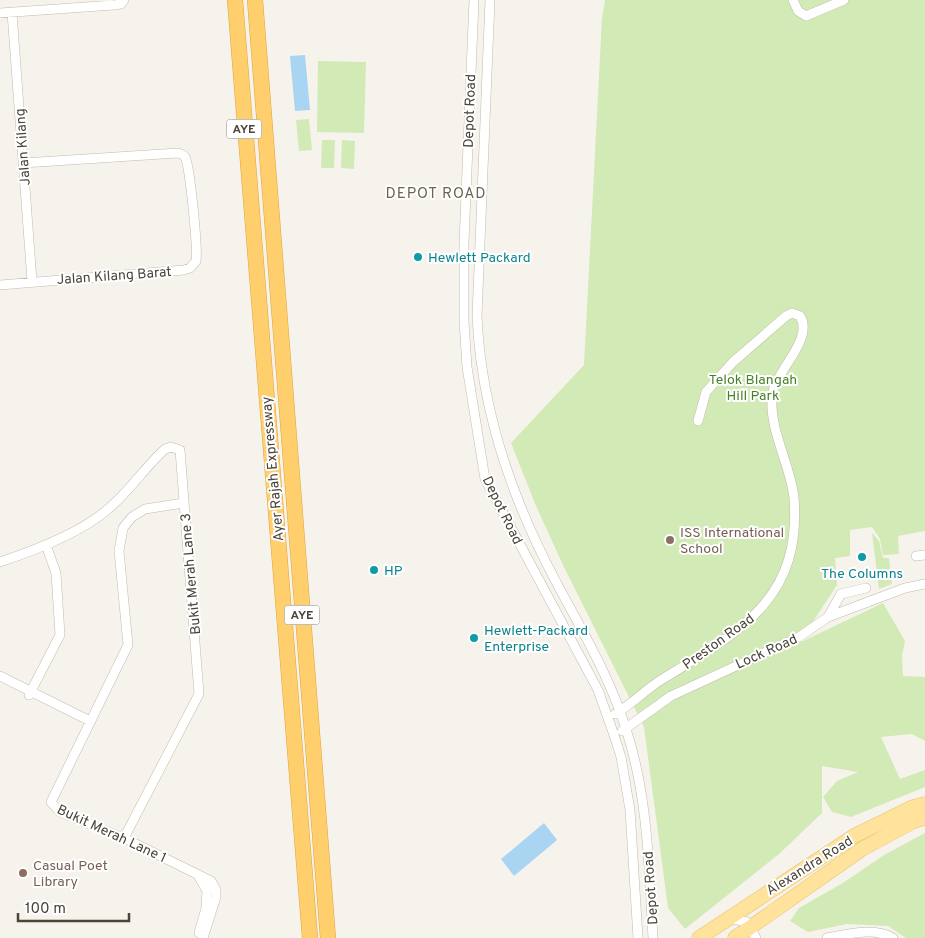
<svg xmlns="http://www.w3.org/2000/svg" width="925" height="938" font-family="Overpass,sans-serif">
	<style>
		.green { fill: #d2eab5 }
		.water { fill: #a9d4f2 }
		.lines { fill: none; stroke-linecap: round; stroke-linejoin: round }
		.street-casing { stroke: #c2bbae; stroke-width: 10 }
		.primary-casing { stroke: #e6c16a; stroke-width: 15 }
		.highway-casing { stroke: #e0a43c; stroke-width: 16 }
		.street { stroke: #fff; stroke-width: 9 }
		.primary { stroke: #ffe39c; stroke-width: 14 }
		.highway { stroke: #ffcf6e; stroke-width: 15 }
		.culture-dot { fill: #0f9aa8; stroke: #fff; stroke-width: 2 }
		.education-dot { fill: #8d6e63; stroke: #fff; stroke-width: 2 }
		.labels { text-anchor: middle; stroke-width: 4; stroke-linejoin: round; paint-order: stroke }
		.shield { fill: #fff; stroke: #817c74; stroke-width: 1 }
		.shield-label { font-size: 12px; font-weight: bold; fill: #4b4439 }
		.street-label { font-size: 14px; fill: #4b4439; stroke: #fff }
		.culture-label { font-size: 14px; fill: #0d838f; stroke: #fff; text-anchor: start }
		.park-label { font-size: 14px; fill: #4a7f2a; stroke: #fff }
		.education-label { font-size: 14px; fill: #785e54; stroke: #fff; text-anchor: start }
		.neighbourhood-label { font-size: 15px; letter-spacing: 1px; fill: #6e6250; stroke: #fff }
	</style>
	<rect width="100%" height="100%" fill="#f6f3ec"/>
	<!-- green -->
	<path class="green" d="M 605,0 L 925,0 L 925,531 L 898,536 L 899,554 L 883,555 L 880,539 L 872,527 L 850,530 L 850,556 L 835,558 L 837,585 L 799,643 L 883,603 L 905,641 L 902,655 L 903,676 L 925,677 L 925,741 L 912,734 L 881,737 L 900,779 L 925,770 L 925,787 L 851,817 L 832,812 L 823,797 L 837,781 L 858,772 L 822,766 L 822,813 L 779,854 L 685,929 L 668,908 L 644,727 L 563,565 L 536,506 L 511,443 L 584,365 L 602,18 Z
		M 318,61 L 366,62 L 364,133 L 317,132 Z
		M 309,119 L 312,150 L 299,151 L 296,120 Z
		M 322,140 L 335,140 L 334,168 L 321,168 Z
		M 342,140 L 355,141 L 354,169 L 341,168 Z
		M 872,533 L 879,541 L 883,558 L 889,558 L 892,584 L 879,589 Z
		M 925,833 L 925,938 L 906,938 L 888,926 L 847,924 L 808,932 L 790,921 L 799,908 L 843,883 L 884,855 Z"/>
	<!-- water -->
	<path class="water" d="M 305,55 L 310,110 L 295,111 L 290,56 Z
		M 544,823 L 557,840 L 514,876 L 501,859 Z"/>
	<g class="lines">
		<defs>
			<path id="street" d="M 474,0 L 464,242 L 464,321 L 467,367 L 485,479 L 598,690 L 614,735 L 621,757 L 630,810 L 638,938
				M 490,0 L 477,316 C 481,407 511,496 553,576 C 579,626 609,674 626,729 C 648,796 649,868 653,938
				M 793,0 L 798,11 L 806,16 L 844,0
				M 0,13 L 114,5 L 121,4 L 124,0
				M 12,13 L 32,281
				M 0,285 L 184,270 L 190,268 L 196,261 C 198,250 190,166 185,157 C 183,154 181,154 178,153 L 23,163
				M 184,503 L 145,509 L 132,517 L 123,528 L 119,551 L 128,645 L 51,802 L 60,812 L 128,840 L 211,881 L 216,890 L 216,897 L 203,938
				M 916,556 L 925,555
				M 0,562 C 33,551 80,533 107,510 C 129,492 144,468 165,449 L 171,447 L 180,450 L 199,694 L 124,838
				M 828,617 L 841,594 L 866,588
				M 0,676 L 90,721
				M 29,695 L 60,635 L 56,573 L 46,545
				M 615,714 C 632,704 645,690 661,680 C 738,632 802,601 794,498 C 791,466 770,433 772,398 C 773,372 815,340 800,316 L 792,313 L 786,316 L 733,362 L 706,392 L 698,421
				M 622,731 L 671,696 L 799,637 L 828,617 L 905,588 L 925,584
				M 198,875 L 207,891 L 206,908 L 199,933
				M 729,918 L 747,922 L 756,938
				M 827,938 C 847,934 875,927 893,938"/>
			<path id="primary" d="M 699,938 L 854,836 L 913,807 L 925,804
				M 735,938 L 862,849 L 914,821 L 925,818"/>
			<path id="highway" d="M 235,0 L 310,938
				M 255,0 L 328,938"/>
		</defs>
		<!-- street casing -->
		<use href="#street" class="street-casing"/>
		<!-- primary casing -->
		<use href="#primary" class="primary-casing"/>
		<!-- highway casing -->
		<use href="#highway" class="highway-casing"/>
		<!-- street -->
		<use href="#street" class="street"/>
		<!-- primary -->
		<use href="#primary" class="primary"/>
		<!-- highway -->
		<use href="#highway" class="highway"/>
	</g>
	<!-- markers -->
	<g class="culture-dot">
		<circle cx="418" cy="257" r="5"/>
		<circle cx="862" cy="557" r="5"/>
		<circle cx="374" cy="570" r="5"/>
		<circle cx="474" cy="638" r="5"/>
	</g>
	<g class="education-dot">
		<circle cx="670" cy="540" r="5"/>
		<circle cx="23" cy="873" r="5"/>
	</g>
	<g class="labels">
		<!-- shield labels -->
		<g class="shield">
			<rect x="226.5" y="119.5" width="35" height="19" rx="4"/>
			<rect x="284.5" y="605.5" width="35" height="19" rx="4"/>
		</g>
		<g class="shield-label">
			<text x="244" y="133">AYE</text>
			<text x="302" y="619">AYE</text>
		</g>
		<!-- street labels -->
		<g class="street-label">
			<text transform="translate(469 111) rotate(-88)" y="5">Depot Road</text>
			<text transform="translate(22 147) rotate(-94)" y="5">Jalan Kilang</text>
			<text transform="translate(114 275) rotate(-4)" y="5">Jalan Kilang Barat</text>
			<text transform="translate(272 469) rotate(-95)" y="5">Ayer Rajah Expressway</text>
			<text transform="translate(503 510) rotate(64)" y="5">Depot Road</text>
			<text transform="translate(190 574) rotate(-95)" y="5">Bukit Merah Lane 3</text>
			<text transform="translate(718 641) rotate(-36)" y="5">Preston Road</text>
			<text transform="translate(766 651) rotate(-24)" y="5">Lock Road</text>
			<text transform="translate(112 833) rotate(25)" y="5">Bukit Merah Lane 1</text>
			<text transform="translate(809 865) rotate(-32)" y="5">Alexandra Road</text>
			<text transform="translate(650 888) rotate(-94)" y="5">Depot Road</text>
		</g>
		<!-- culture labels -->
		<g class="culture-label">
			<text x="428" y="262">Hewlett Packard</text>
			<text x="384" y="575">HP</text>
			<text x="862" y="578" text-anchor="middle">The Columns</text>
			<text x="484" y="635">Hewlett-Packard<tspan x="484" dy="16">Enterprise</tspan></text>
		</g>
		<!-- park labels -->
		<g class="park-label">
			<text x="753" y="384">Telok Blangah<tspan x="753" dy="16">Hill Park</tspan></text>
		</g>
		<!-- education labels -->
		<g class="education-label">
			<text x="680" y="537">ISS International<tspan x="680" dy="16">School</tspan></text>
			<text x="33" y="870">Casual Poet<tspan x="33" dy="16">Library</tspan></text>
		</g>
		<!-- neighbourhood labels -->
		<g class="neighbourhood-label">
			<text x="436" y="198">DEPOT ROAD</text>
		</g>
	</g>
	<!-- scale -->
	<path d="M18 913v8h111v-8" fill="none" stroke="#4b4439" stroke-width="2.5"/>
	<text x="25" y="913" font-size="15" fill="#4b4439" stroke="#ffffff" stroke-width="4" paint-order="stroke">100 m</text>
</svg>
